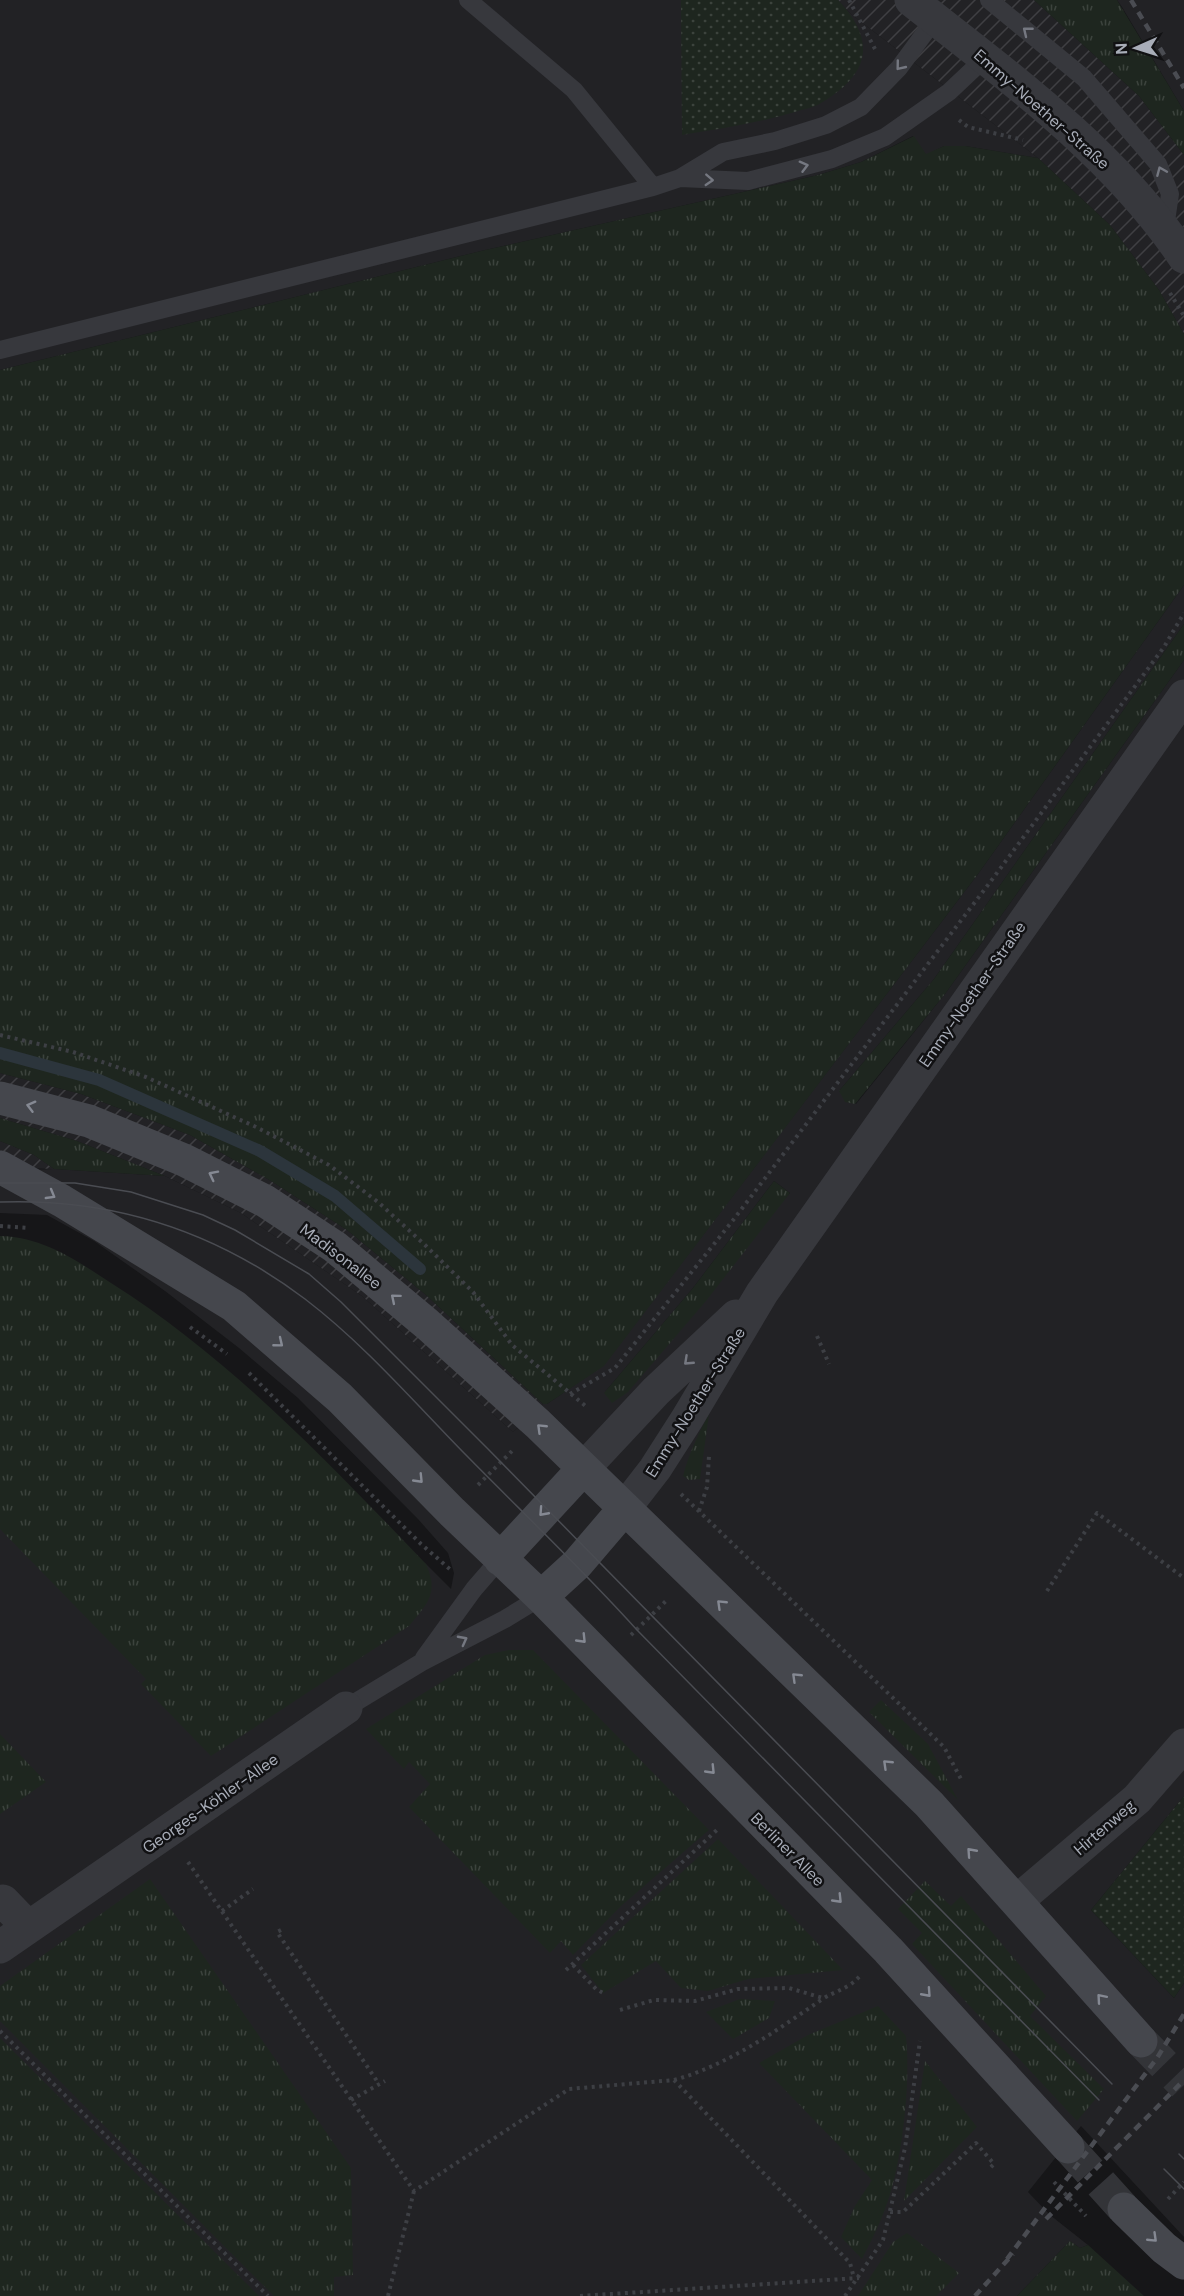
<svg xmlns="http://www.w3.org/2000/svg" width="1184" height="2296" font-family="'DM Sans',sans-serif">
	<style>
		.built { fill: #222225; fill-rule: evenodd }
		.industrial { fill: url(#industrial-furrows) }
		.grass { fill: url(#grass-tufts) }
		.park { fill: url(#park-dots) }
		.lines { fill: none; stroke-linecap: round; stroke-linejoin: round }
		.stream { stroke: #2c353c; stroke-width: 12 }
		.secondary-tunnel { stroke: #333438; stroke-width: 33; stroke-dasharray: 33 16; stroke-linecap: butt }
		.path { stroke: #3d3f44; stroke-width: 4; stroke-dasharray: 3 4.5; stroke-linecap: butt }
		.lane { stroke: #37383d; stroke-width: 18 }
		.street { stroke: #37383d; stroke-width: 33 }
		.secondary { stroke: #45474d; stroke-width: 33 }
		.tram { stroke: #4a4c52; stroke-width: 1.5 }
		.rail { stroke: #4a4c52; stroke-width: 4.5; stroke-dasharray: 8 6; stroke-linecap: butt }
		.oneway { stroke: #757881 }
		.oneway2 { stroke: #858993 }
		.labels { text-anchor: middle; stroke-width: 5; stroke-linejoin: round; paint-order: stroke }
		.street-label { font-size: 16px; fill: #a8adb8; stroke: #111113 }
	</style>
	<defs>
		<pattern id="industrial-furrows" width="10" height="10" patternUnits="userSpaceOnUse" patternTransform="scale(1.5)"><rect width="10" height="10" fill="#222225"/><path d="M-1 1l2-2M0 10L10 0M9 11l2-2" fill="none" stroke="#3f3f43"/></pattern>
		<pattern id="grass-tufts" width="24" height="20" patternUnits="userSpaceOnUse" patternTransform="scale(1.5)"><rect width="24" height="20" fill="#1e261f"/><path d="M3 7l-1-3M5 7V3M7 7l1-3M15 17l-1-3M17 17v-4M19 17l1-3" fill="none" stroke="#3c433d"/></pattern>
		<pattern id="park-dots" width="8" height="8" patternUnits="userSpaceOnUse" patternTransform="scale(1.5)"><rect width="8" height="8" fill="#1e261f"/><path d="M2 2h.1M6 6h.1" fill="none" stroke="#3c433d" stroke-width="1.8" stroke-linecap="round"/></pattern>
	</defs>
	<rect width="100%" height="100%" fill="#161618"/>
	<!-- built -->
	<path class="built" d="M 0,0 L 838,0 L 851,14 L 1038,158 L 965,146 L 944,146 L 926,155 L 913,136 L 861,162 L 818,175 L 481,251 L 0,370 Z
		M 1117,0 L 1184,0 L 1184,111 L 1122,7 Z
		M 1184,585 L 1184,624 L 934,979 L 839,1091 L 856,1104 L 945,994 L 1184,660 L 1184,1796 L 1091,1910 L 1174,1998 L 1184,1983 L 1184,2237 L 1081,2126 L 1028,2192 L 1050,2215 L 1088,2245 L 1080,2248 L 1070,2241 L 1017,2296 L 0,2296 L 0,1252 L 426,1564 L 451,1589 L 454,1573 L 448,1553 L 418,1519 L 298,1398 L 239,1348 L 165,1291 L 94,1241 L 47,1215 L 0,1213 L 0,1171 L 54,1169 L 165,1176 L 241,1213 L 362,1296 L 513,1432 L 543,1404 L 547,1404 L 604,1365 L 978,874 ZM 774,1181 L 790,1193 L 604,1393 L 693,1288 Z"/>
	<!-- industrial -->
	<path class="industrial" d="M 838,0 L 1034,0 L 1139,96 L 1184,155 L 1184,334 L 1159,290 L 1110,225 L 1038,158 L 851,14 Z
		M 0,1073 L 81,1094 L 190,1135 L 271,1181 L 347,1230 L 426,1295 L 543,1404 L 513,1432 L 362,1296 L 241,1213 L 165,1176 L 77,1141 L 0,1118 Z
		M 0,1141 L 34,1155 L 54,1169 L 0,1167 Z"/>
	<!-- grass -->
	<path class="grass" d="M 1034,0 L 1117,0 L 1184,111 L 1184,155 L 1139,96 Z
		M 914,136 L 926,154 L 944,146 L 965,146 L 1038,158 L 1110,225 L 1159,290 L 1184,334 L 1184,585 L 978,874 L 604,1366 L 547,1404 L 543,1404 L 426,1295 L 347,1230 L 271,1181 L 190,1135 L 81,1094 L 0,1073 L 0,370 L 481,251 L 818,175 L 861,162 Z
		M 1184,624 L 1184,660 L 945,994 L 855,1104 L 845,1102 L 839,1091 L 934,979 Z
		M 0,1118 L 77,1141 L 165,1176 L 54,1169 L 34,1155 L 0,1141 Z
		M 774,1181 L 790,1193 L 706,1301 L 628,1392 L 612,1403 L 604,1393 L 693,1288 Z
		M 0,1236 C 43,1237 76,1260 111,1283 C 231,1359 328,1462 426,1564 C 439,1593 428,1603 409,1626 L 211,1756 L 141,1684 L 146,1679 L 0,1529 Z
		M 709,1414 L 700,1479 L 689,1480 L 683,1476 C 689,1453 698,1435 709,1414 Z
		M 509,1650 L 533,1650 L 709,1830 L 621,1906 L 573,1955 L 561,1941 L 550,1953 L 409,1807 L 430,1784 L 409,1762 L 404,1769 L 366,1729 L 485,1655 Z
		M 881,1700 L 928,1744 L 958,1800 L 869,1712 Z
		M 0,1734 L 46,1782 L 0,1814 Z
		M 718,1839 L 843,1970 L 748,1979 L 708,1991 L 681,1988 L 656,1961 L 603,1993 L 581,1965 Z
		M 150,1879 L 351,2168 L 353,2275 L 334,2277 L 334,2296 L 274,2296 L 0,2021 L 0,1986 Z
		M 925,1881 L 951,1906 L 961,1896 L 1046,1996 L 1030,2016 L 1104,2089 L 1077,2121 L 912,1944 L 922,1933 L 898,1909 Z
		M 740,1999 L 775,2001 L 769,2018 L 733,2039 L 706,2012 Z
		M 878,2006 L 906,2036 C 911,2083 902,2165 885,2209 C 879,2226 870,2243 862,2259 L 841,2237 L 855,2206 L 872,2180 L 759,2063 L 808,2035 Z
		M 0,2038 L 259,2296 L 0,2296 Z
		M 925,2061 L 977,2127 L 904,2201 Z
		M 907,2233 L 959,2273 L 936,2296 L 858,2296 L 893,2242 Z
		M 1070,2241 L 1080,2248 L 1088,2245 L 1144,2296 L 1017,2296 Z"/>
	<!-- park -->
	<path class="park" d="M 681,0 L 838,0 C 877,41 870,74 821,103 C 814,108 803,109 795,112 C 758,123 720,129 682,135 Z
		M 1184,1796 L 1184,1983 L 1174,1998 L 1091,1910 Z"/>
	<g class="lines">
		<!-- stream -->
		<path class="stream" d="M 0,1053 L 99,1080 L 260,1151 L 335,1196 L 420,1269"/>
		<!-- secondary-tunnel -->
		<path class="secondary-tunnel" d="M 1141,2041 L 1184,2085
			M 1068,2147 L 1124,2209"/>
		<!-- path -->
		<path class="path" d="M 849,0 L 875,49
			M 959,120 L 968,127 L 1023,140
			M 1170,293 L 1184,316
			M 0,1035 L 73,1052 L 146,1077 L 256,1127 L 329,1165 L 378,1202 L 425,1245 L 473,1292 L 512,1345 L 588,1408
			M 0,1226 L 29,1228
			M 190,1327 L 227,1354
			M 817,1336 L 829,1364
			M 249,1373 L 421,1544 L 452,1571
			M 570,1394 L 615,1368 L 734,1219 L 991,881 L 1164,647 L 1184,613
			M 478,1485 L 513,1450
			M 681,1494 L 944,1747 L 962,1781
			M 699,1511 L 707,1487 L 709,1456
			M 1047,1591 L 1097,1513 L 1184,1578
			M 631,1635 L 667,1600
			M 188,1862 L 414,2191 L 569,2089 L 674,2080 L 850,2263 L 854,2278
			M 222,1911 L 253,1889
			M 281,1930 L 277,1932 L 379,2084
			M 573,1965 L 596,1989 L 603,1993
			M 566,1970 L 718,1829
			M 620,2010 L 654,2000 L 695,2001 L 738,1989 L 789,1988 L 823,1998
			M 0,2031 L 268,2296
			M 674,2080 C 728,2065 776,2031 821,2000 C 836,1990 847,1990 860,1976
			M 351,2100 L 385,2081
			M 1054,2182 L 1086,2216
			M 1168,2199 L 1184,2182
			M 890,2212 L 903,2212 L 976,2143 L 994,2164 L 988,2170
			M 388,2296 L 414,2191
			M 580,2296 L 859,2278
			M 845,2296 L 883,2240 L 905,2148 L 920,2041"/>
		<!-- lane -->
		<path class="lane" d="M 468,0 L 574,90 L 653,187
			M 989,0 L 1084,78 L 1158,164 L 1170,194 L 1165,228
			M 935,19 L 899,68 L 861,107 L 826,125 L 775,141 L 723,152 L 680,178 L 748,181 L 832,159 L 885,137 L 949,92 L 984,59
			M 0,350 L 653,187 L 680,178
			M 424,1658 L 474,1589 L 500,1559
			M 346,1708 L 422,1662 L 505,1619 L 541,1597"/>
		<!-- street -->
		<path class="street" d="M 911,0 C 1009,77 1114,153 1184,257
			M 583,1469 L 656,1391 L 736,1316
			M 624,1509 L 655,1469 L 687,1419 L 762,1293 L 1184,696
			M 3,1901 L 28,1927
			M 1017,1901 L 1137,1799 L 1184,1745
			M 0,1947 L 346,1708"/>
		<!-- secondary -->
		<path class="secondary" d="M 0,1098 L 89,1121 L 184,1160 L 265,1201 L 335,1247 L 427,1324 L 538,1424 L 929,1804 L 1141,2041
			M 0,1167 L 62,1201 L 234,1306 L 340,1398 L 452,1512 L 541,1597 L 888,1950 L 1068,2147
			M 500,1559 L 583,1469
			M 541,1597 L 577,1564 L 624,1509
			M 1124,2209 L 1164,2248 L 1184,2263"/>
		<!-- tram -->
		<path class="tram" d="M 0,1183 L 75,1183 L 131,1192 L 203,1215 L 235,1230 L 309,1274 L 341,1302 L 488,1449 L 1112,2084
			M 0,1202 C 113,1198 215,1231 305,1299 C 364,1344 414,1402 465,1454 C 523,1513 582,1569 637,1630 L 1099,2100
			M 1179,2154 L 1184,2159
			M 1164,2169 L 1184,2189"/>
		<!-- rail -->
		<path class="rail" d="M 1131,0 L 1184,88
			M 1046,2219 L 1184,2080
			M 1007,2259 L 1157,2058 L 1184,2014
			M 975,2296 L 1013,2254"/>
	</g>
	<!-- one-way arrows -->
	<defs><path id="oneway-chevron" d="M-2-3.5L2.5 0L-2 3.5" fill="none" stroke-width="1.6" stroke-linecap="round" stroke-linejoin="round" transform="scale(1.5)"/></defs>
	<g class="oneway">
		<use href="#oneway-chevron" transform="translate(1027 31) rotate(-141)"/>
		<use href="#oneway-chevron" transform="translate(900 66) rotate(129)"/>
		<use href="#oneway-chevron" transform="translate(804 166) rotate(-15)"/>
		<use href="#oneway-chevron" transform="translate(1161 171) rotate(-113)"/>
		<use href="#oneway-chevron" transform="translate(709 180) rotate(3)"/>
		<use href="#oneway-chevron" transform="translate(688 1361) rotate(137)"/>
		<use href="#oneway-chevron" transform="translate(463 1640) rotate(-28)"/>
	</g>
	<g class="oneway2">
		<use href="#oneway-chevron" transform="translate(31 1106) rotate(-165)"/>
		<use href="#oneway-chevron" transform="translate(213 1175) rotate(-153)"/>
		<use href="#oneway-chevron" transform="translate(51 1195) rotate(30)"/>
		<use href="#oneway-chevron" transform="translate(395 1298) rotate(-140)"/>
		<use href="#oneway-chevron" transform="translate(279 1343) rotate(39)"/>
		<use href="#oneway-chevron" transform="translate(541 1428) rotate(-136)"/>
		<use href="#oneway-chevron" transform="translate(419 1479) rotate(46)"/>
		<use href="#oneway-chevron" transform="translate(543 1512) rotate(132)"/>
		<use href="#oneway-chevron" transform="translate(721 1604) rotate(-136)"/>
		<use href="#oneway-chevron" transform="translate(582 1639) rotate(46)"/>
		<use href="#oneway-chevron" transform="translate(796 1677) rotate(-136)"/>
		<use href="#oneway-chevron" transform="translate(887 1764) rotate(-136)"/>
		<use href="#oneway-chevron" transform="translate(711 1770) rotate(46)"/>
		<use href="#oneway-chevron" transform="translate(971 1852) rotate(-132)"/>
		<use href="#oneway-chevron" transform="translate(838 1899) rotate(46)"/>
		<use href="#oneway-chevron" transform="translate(927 1993) rotate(48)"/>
		<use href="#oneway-chevron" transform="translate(1101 1998) rotate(-131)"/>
		<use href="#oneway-chevron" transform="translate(1153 2238) rotate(44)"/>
	</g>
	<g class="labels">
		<!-- street labels -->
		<g class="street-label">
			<text transform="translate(1042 109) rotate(41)" y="6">Emmy-Noether-Straße</text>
			<text transform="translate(972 994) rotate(-55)" y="6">Emmy-Noether-Straße</text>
			<text transform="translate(341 1256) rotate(37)" y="6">Madisonallee</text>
			<text transform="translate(695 1402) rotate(-58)" y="6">Emmy-Noether-Straße</text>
			<text transform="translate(210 1803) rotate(-35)" y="6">Georges-Köhler-Allee</text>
			<text transform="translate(1104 1827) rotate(-41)" y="6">Hirtenweg</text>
			<text transform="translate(788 1849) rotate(45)" y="6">Berliner Allee</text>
		</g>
	</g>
	<!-- north arrow -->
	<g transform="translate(1136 48) rotate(267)" stroke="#111113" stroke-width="4.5" paint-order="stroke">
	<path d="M0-4.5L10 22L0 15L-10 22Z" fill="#a8adb8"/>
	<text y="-9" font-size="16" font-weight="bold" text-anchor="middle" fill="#a8adb8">N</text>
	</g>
</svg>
